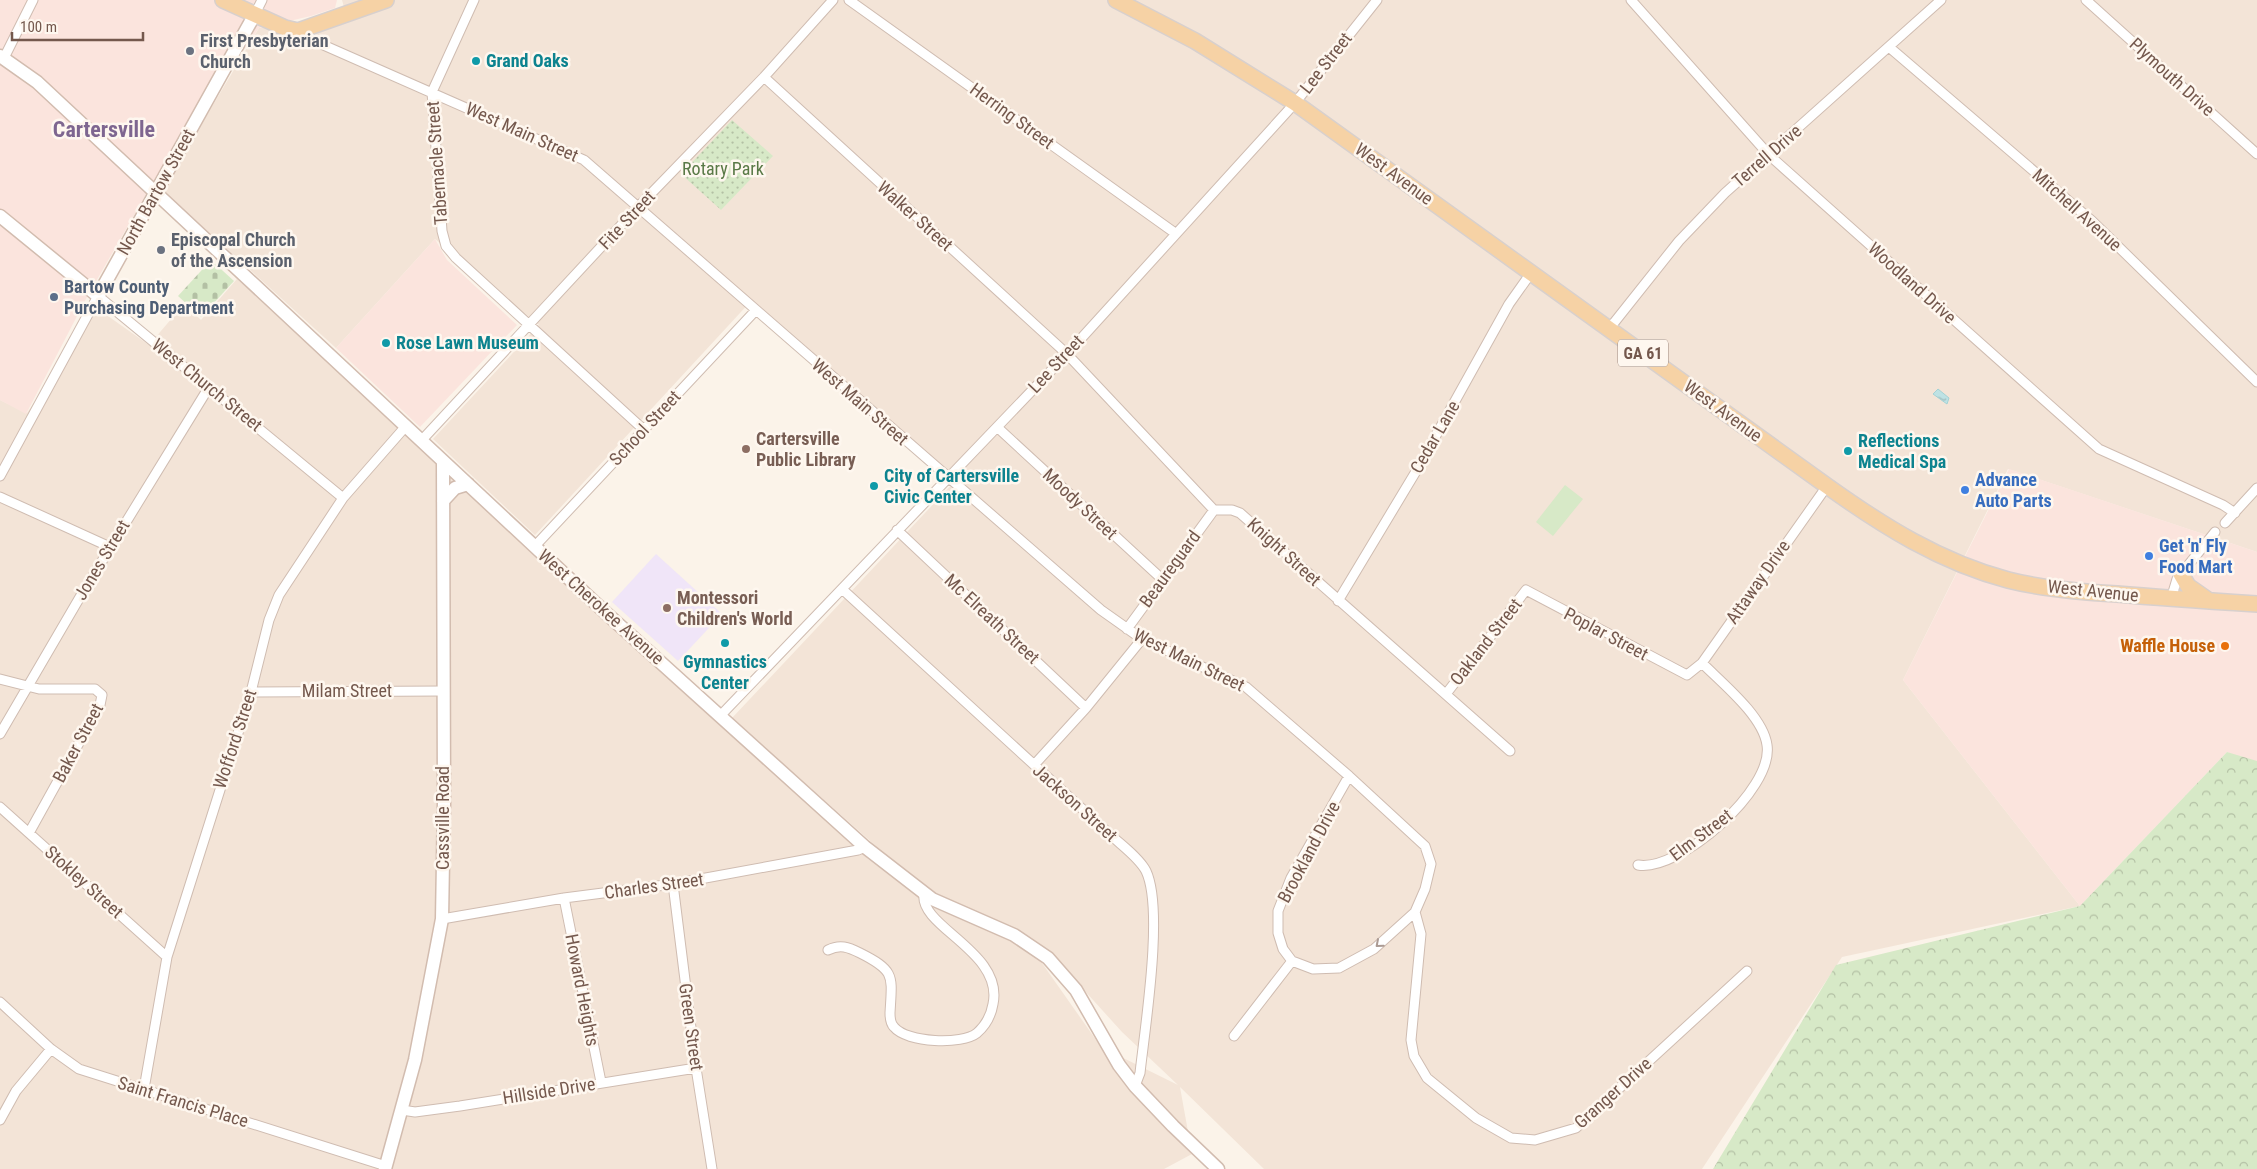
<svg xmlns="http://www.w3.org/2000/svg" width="2257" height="1169" font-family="'Roboto Condensed',sans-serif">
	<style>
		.residential { fill: #f3e4d7 }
		.commercial { fill: #fbe4dd }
		.education { fill: #f0e5f8 }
		.grass { fill: url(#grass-dots) }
		.forest { fill: url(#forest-crowns) }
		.cemetery { fill: url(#cemetery-stones) }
		.pitch { fill: #d7e9c7 }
		.water { fill: url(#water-ripples); stroke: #a4d2d5 }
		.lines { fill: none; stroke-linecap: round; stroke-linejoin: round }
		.street-casing { stroke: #cfbcb1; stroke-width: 11 }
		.secondary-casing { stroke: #d2bcaf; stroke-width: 15 }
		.primary-casing { stroke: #d8d0cd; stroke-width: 18 }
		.street { stroke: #fff; stroke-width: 9 }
		.secondary { stroke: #fff; stroke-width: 12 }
		.primary { stroke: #f6d2a5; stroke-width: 15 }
		.oneway { stroke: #ac9b94 }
		.worship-dot { fill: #6b7280; stroke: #fef7ef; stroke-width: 2 }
		.culture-dot { fill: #0f9aa8; stroke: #fef7ef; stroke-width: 2 }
		.service-dot { fill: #5c6f8a; stroke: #fef7ef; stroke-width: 2 }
		.education-dot { fill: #8d6e63; stroke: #fef7ef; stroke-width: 2 }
		.shop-dot { fill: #3f7fe0; stroke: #fef7ef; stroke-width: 2 }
		.food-dot { fill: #e8710a; stroke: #fef7ef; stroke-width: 2 }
		.labels { text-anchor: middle; stroke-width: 5; stroke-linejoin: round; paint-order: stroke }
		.shield { fill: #fef7ef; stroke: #9d887e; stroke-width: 1 }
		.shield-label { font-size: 16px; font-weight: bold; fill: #74584d }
		.worship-label { font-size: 18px; font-weight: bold; fill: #5b616d; stroke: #fef7ef; text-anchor: start }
		.culture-label { font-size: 18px; font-weight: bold; fill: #0d838f; stroke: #fef7ef; text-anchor: start }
		.street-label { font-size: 18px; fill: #74584d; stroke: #fef7ef }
		.park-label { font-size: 18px; fill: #597946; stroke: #fef7ef }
		.service-label { font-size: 18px; font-weight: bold; fill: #4e5e75; stroke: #fef7ef; text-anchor: start }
		.education-label { font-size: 18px; font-weight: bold; fill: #785e54; stroke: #fef7ef; text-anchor: start }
		.shop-label { font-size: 18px; font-weight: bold; fill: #366cbe; stroke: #fef7ef; text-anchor: start }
		.food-label { font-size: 18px; font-weight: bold; fill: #c56008; stroke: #fef7ef; text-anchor: end }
		.district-label { font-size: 22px; font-weight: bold; fill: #7e6690; stroke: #fef7ef }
	</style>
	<defs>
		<pattern id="grass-dots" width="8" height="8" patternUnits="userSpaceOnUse" patternTransform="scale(1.25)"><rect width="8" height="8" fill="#d7e9c7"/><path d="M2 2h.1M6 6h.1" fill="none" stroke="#b3c0a4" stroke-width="1.8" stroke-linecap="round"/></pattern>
		<pattern id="forest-crowns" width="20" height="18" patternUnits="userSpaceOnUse" patternTransform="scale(1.25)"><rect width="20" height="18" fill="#d7e9c7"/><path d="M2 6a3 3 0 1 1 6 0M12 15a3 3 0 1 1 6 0" fill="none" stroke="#b3c0a4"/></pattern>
		<pattern id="cemetery-stones" width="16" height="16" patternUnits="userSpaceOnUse" patternTransform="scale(1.25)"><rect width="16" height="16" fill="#d7e9c7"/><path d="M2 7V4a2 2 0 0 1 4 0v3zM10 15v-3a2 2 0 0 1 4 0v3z" fill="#b3c0a4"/></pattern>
		<pattern id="water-ripples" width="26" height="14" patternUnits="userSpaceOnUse" patternTransform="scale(1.25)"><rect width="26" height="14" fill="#bee2e4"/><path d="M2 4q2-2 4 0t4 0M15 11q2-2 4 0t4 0" fill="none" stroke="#9fbabb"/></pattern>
	</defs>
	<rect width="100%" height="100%" fill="#fbf3e9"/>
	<!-- residential -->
	<path class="residential" d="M 342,0 L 2257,0 L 2257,552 L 2008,469 L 1903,680 L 2080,906 L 1842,957 L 1702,1169 L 1264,1169 L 1180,1087 L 1192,1154 L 1164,1169 L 0,1169 L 0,400 L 27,413 L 98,309 L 149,345 L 184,304 L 201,320 L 237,279 L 868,859 L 934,908 L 1003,936 L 1037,956 L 1101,1047 L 1178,1085 L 1122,1032 L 1046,948 L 1010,927 L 933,892 L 877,847 L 732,718 L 956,480 L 771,316 L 752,300 L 535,535 L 433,439 L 539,325 L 435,239 L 336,348 L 162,190 L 259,28 L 348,21 Z"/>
	<!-- commercial -->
	<path class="commercial" d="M 0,0 L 337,0 L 335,8 L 311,16 L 259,28 L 156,177 L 87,297 L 26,414 L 0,400 Z
		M 435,239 L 447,260 L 517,325 L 420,427 L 336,348 Z
		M 2009,469 L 2257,552 L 2257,765 L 2227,752 L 2080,906 L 1903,680 Z"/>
	<!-- education -->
	<path class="education" d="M 656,554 L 722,614 L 678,661 L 612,602 Z"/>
	<!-- grass -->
	<path class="grass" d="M 732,120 L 773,156 L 721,210 L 681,174 Z"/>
	<!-- forest -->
	<path class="forest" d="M 2227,752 L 2257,761 L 2257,1169 L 1713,1169 L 1836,965 L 2080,906 Z"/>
	<!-- cemetery -->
	<path class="cemetery" d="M 211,260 L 234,281 L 201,317 L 178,296 Z"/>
	<!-- pitch -->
	<path class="pitch" d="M 1565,485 L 1583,499 L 1553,536 L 1536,522 Z"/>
	<!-- water -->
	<path class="water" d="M 1938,389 L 1949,398 L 1947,404 L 1933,394 Z"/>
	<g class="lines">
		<defs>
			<path id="street" d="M 474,0 L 432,92 L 442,231 L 446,246 L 456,258 L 643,429
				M 849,0 L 1175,233
				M 1631,0 L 1769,155 L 2099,449 L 2223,505 L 2235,513
				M 2086,0 L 2257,154
				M 255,14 L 262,0
				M 298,31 L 321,44 L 584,160 L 1101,610 L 1142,639 L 1246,687 L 1349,776 L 1425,846 L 1431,864 L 1425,889 L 1415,912 L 1374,949 L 1339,968 L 1313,969 L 1292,961 L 1283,949 L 1278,933 L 1278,911 L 1291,878 L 1349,776
				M 1889,47 L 2092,221 L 2257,382
				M 4,58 L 33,0
				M 764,77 L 1067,354 L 1214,510 L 1232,510 L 1240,513 L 1510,751
				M 1609,329 L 1679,241 L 1725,193 L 1941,0
				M 997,427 L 1163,580
				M 421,441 L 639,206 L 764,77 L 833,0
				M 0,476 L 98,296 L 343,498
				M 0,497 L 110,547
				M 2225,523 L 2257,488
				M 897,530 L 1086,708
				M 535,546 L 756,310
				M 842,589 L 1114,838 C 1124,847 1140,859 1146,871 C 1164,909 1145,1027 1140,1073 L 1135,1086
				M 2171,599 L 2177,579 L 2215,532
				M 1338,601 L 1415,473 L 1509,304 L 1531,273
				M 1127,629 L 1214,510
				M 0,679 L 39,689 L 95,689 L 102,695 L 100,705 L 29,833
				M 251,692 L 444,691
				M 1446,694 L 1526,590 L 1687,675 L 1702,663 L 1827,486
				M 721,715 L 1067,354 L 1295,103 L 1377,0
				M 0,734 L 80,597 L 209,387
				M 1034,765 L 1086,708 L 1142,639
				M 0,807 L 167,957
				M 1638,865 C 1679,872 1774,790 1767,745 C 1763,716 1722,683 1702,663
				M 673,884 L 696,1068 L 712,1169
				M 564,898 L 601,1082
				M 1415,912 L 1421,934 L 1411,1040 L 1414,1056 L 1427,1078 L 1476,1118 L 1511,1138 L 1535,1140 L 1576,1128 L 1747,971
				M 442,919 L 564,898 L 673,884 L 858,850 L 865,847
				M 828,950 C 840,944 848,947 860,953 C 896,971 892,976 890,1013 C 890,1018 891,1024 894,1027 C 907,1043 962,1045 977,1033 C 986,1025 991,1016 993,1004 C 1004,952 919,927 924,894
				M 0,1002 L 51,1049 L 79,1069 L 386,1166
				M 1234,1036 L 1292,961
				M 144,1089 L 167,957 L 251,692 L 269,620 L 279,595 L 343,498 L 406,426
				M 402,1110 L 415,1112 L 460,1106 L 696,1068
				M 0,1120 L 16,1091 L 51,1049"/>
			<path id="secondary" d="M 0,56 L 37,82 L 607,614 L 865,847 L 932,899 L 1014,935 L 1048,958 L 1076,990 L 1119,1065 L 1135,1086 L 1173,1126 L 1218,1169
				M 0,216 L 98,296 L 255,14
				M 443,501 L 455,488 L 468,484
				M 385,1169 L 415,1060 L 442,919 L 444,802 L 443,461"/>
			<path id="primary" d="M 223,0 L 285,28 L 298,31 L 386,0
				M 1116,0 L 1195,41 L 1295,103 L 1827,486 C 1883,526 1940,562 2008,580 C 2043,589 2081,592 2117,594 C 2163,598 2210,601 2257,604
				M 2181,574 L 2188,586 L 2208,600"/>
		</defs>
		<!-- street casing -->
		<use href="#street" class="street-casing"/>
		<!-- secondary casing -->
		<use href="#secondary" class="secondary-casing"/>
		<!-- primary casing -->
		<use href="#primary" class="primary-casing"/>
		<!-- street -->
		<use href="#street" class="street"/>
		<!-- secondary -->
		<use href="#secondary" class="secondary"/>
		<!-- primary -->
		<use href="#primary" class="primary"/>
	</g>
	<!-- one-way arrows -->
	<defs><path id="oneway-chevron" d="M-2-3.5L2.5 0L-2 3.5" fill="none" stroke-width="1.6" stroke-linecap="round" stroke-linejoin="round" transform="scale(1.25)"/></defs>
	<use class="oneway" href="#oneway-chevron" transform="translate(1379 944) rotate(139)"/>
	<!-- markers -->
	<g class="worship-dot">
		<circle cx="190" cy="51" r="5"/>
		<circle cx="161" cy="250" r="5"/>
	</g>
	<g class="culture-dot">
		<circle cx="476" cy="61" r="5"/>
		<circle cx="386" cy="343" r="5"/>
		<circle cx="1848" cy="451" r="5"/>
		<circle cx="874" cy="486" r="5"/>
		<circle cx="725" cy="643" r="5"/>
	</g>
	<circle class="service-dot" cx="54" cy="297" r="5"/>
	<g class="education-dot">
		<circle cx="746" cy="449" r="5"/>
		<circle cx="667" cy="608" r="5"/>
	</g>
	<g class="shop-dot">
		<circle cx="1965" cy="490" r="5"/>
		<circle cx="2149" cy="556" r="5"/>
	</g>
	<circle class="food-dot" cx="2225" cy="646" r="5"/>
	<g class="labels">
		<!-- shield labels -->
		<rect class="shield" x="1618" y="339.5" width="50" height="27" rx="4"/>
		<g class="shield-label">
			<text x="1643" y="359">GA 61</text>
		</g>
		<!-- worship labels -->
		<g class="worship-label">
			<text x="200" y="47">First Presbyterian<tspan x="200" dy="21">Church</tspan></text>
			<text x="171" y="246">Episcopal Church<tspan x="171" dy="21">of the Ascension</tspan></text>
		</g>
		<!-- culture labels -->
		<g class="culture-label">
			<text x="486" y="67">Grand Oaks</text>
			<text x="396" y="349">Rose Lawn Museum</text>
			<text x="1858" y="447">Reflections<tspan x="1858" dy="21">Medical Spa</tspan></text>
			<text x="884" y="482">City of Cartersville<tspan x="884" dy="21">Civic Center</tspan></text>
			<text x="725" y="668" text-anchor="middle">Gymnastics<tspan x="725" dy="21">Center</tspan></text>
		</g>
		<!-- street labels -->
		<g class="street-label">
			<text transform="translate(1326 63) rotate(-52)" y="6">Lee Street</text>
			<text transform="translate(2172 77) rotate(42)" y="6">Plymouth Drive</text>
			<text transform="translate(1012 116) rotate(36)" y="6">Herring Street</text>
			<text transform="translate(522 132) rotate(24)" y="6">West Main Street</text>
			<text transform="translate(1767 156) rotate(-41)" y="6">Terrell Drive</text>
			<text transform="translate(437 163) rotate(-94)" y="6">Tabernacle Street</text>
			<text transform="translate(1394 174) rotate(36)" y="6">West Avenue</text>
			<text transform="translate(156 192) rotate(-61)" y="6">North Bartow Street</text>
			<text transform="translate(2077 210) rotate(42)" y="6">Mitchell Avenue</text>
			<text transform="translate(915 216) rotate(42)" y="6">Walker Street</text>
			<text transform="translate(627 220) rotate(-47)" y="6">Fite Street</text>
			<text transform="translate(1912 283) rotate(42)" y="6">Woodland Drive</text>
			<text transform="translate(1056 364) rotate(-47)" y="6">Lee Street</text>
			<text transform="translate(207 385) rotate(39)" y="6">West Church Street</text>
			<text transform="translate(860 402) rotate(41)" y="6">West Main Street</text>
			<text transform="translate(1723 411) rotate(36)" y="6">West Avenue</text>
			<text transform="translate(645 428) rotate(-47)" y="6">School Street</text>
			<text transform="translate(1435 437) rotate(-60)" y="6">Cedar Lane</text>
			<text transform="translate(1080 504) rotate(43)" y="6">Moody Street</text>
			<text transform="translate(1284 552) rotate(42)" y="6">Knight Street</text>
			<text transform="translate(102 560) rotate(-59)" y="6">Jones Street</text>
			<text transform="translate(1170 569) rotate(-54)" y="6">Beaureguard</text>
			<text transform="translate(1758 582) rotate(-55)" y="6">Attaway Drive</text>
			<text transform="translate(2093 591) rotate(6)" y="6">West Avenue</text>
			<text transform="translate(601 607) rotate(42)" y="6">West Cherokee Avenue</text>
			<text transform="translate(992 619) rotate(43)" y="6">Mc Elreath Street</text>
			<text transform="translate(1606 634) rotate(28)" y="6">Poplar Street</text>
			<text transform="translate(1486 642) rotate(-52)" y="6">Oakland Street</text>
			<text transform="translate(1189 660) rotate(26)" y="6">West Main Street</text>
			<text x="347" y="697">Milam Street</text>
			<text transform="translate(235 739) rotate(-72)" y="6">Wofford Street</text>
			<text transform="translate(78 743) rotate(-62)" y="6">Baker Street</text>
			<text transform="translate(1075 803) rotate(42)" y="6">Jackson Street</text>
			<text transform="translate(443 818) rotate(-90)" y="6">Cassville Road</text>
			<text transform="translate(1701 835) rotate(-37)" y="6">Elm Street</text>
			<text transform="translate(1309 852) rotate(-62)" y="6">Brookland Drive</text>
			<text transform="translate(84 882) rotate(42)" y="6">Stokley Street</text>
			<text transform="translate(654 886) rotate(-8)" y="6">Charles Street</text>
			<text transform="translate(582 990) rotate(79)" y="6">Howard Heights</text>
			<text transform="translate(691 1027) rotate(82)" y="6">Green Street</text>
			<text transform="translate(549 1091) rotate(-9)" y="6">Hillside Drive</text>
			<text transform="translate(1613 1093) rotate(-42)" y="6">Granger Drive</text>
			<text transform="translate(183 1102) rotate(17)" y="6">Saint Francis Place</text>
		</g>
		<!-- park labels -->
		<g class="park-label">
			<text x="723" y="175">Rotary Park</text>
		</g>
		<!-- service labels -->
		<g class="service-label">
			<text x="64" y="293">Bartow County<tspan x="64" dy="21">Purchasing Department</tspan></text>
		</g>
		<!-- education labels -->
		<g class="education-label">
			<text x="756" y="445">Cartersville<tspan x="756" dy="21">Public Library</tspan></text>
			<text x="677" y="604">Montessori<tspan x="677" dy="21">Children's World</tspan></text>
		</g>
		<!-- shop labels -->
		<g class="shop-label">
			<text x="1975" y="486">Advance<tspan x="1975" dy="21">Auto Parts</tspan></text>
			<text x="2159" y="552">Get 'n' Fly<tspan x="2159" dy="21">Food Mart</tspan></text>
		</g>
		<!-- food labels -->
		<g class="food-label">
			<text x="2215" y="652">Waffle House</text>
		</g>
		<!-- district labels -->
		<g class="district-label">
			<text x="104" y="137">Cartersville</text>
		</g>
	</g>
	<!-- scale -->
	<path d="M12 32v8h131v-8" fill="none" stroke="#74584d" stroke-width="2.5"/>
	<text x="20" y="32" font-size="15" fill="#74584d" stroke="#fef7ef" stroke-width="4" paint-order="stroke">100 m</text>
</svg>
